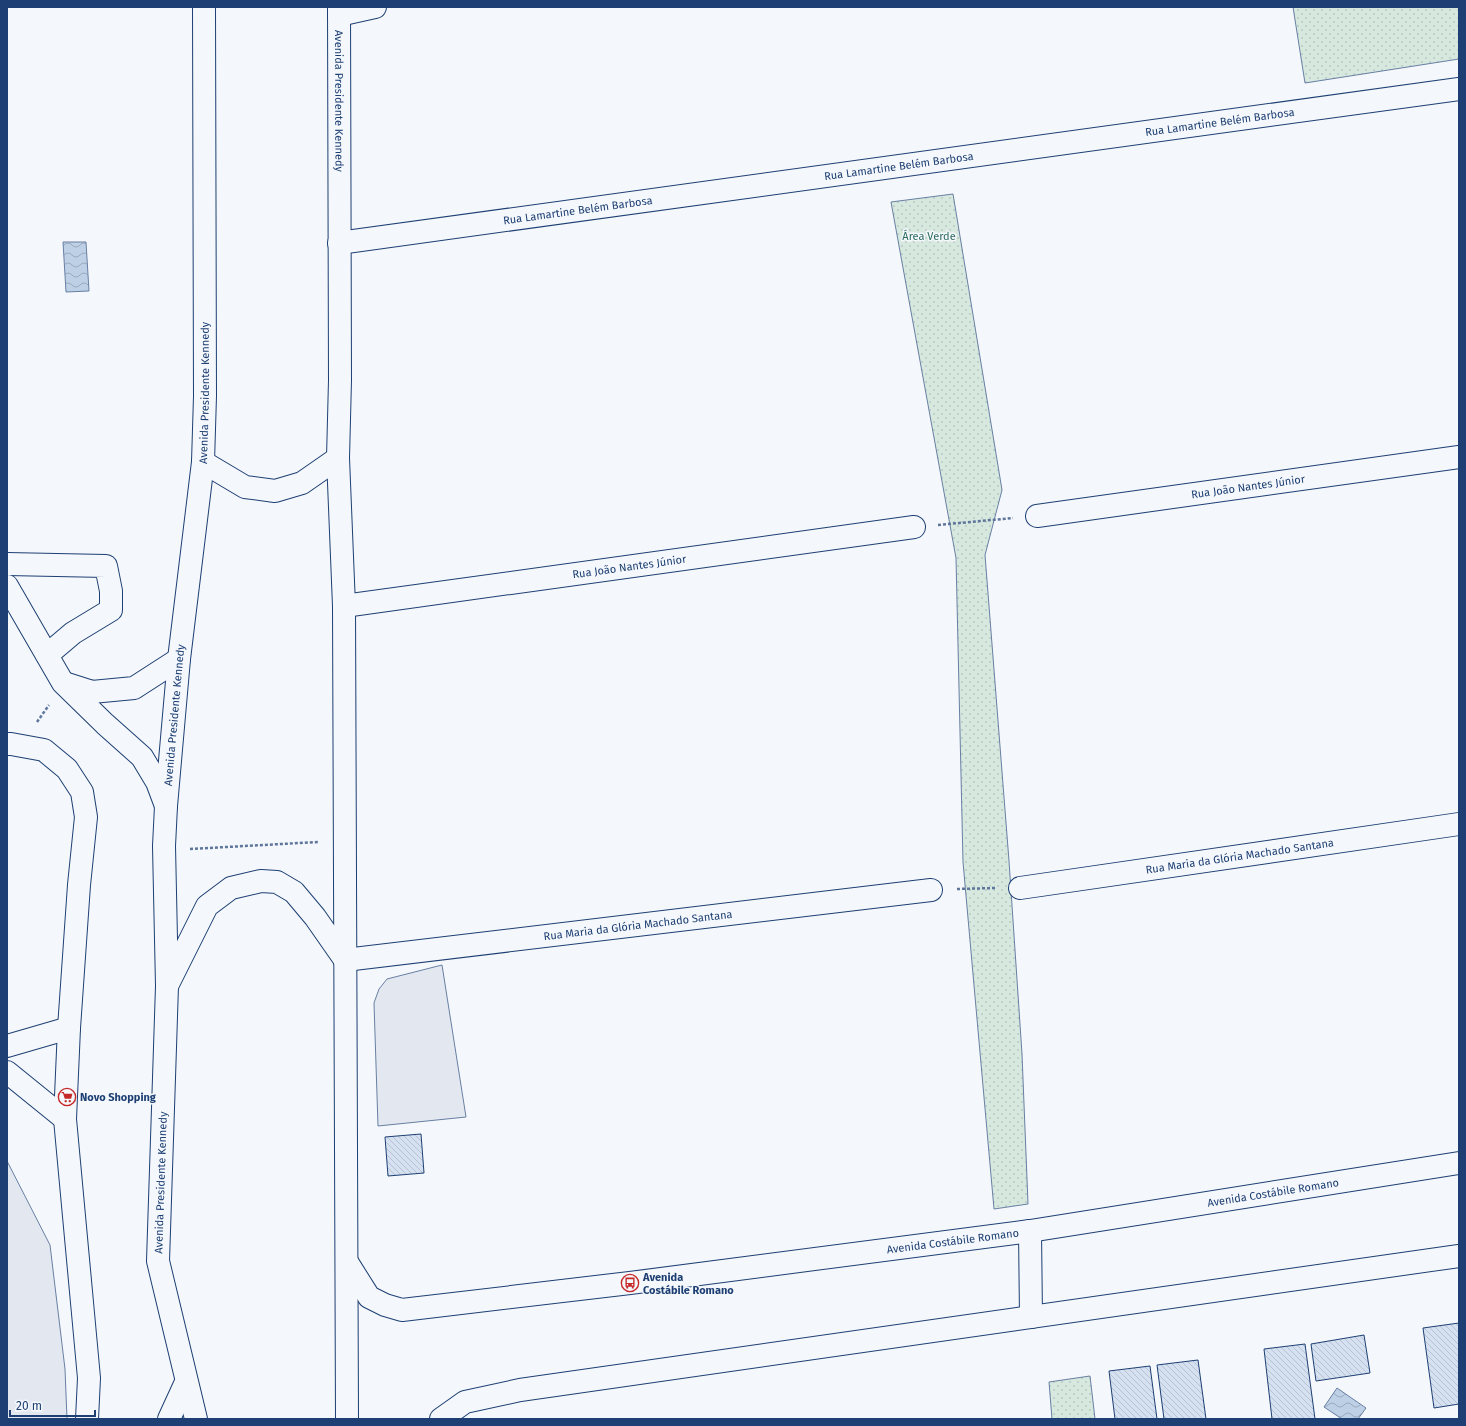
<svg xmlns="http://www.w3.org/2000/svg" width="1466" height="1426" font-family="'Fira Sans',sans-serif">
	<style>
		.grass { fill: url(#grass-dots); stroke: #687fa3 }
		.parking { fill: #e3e8f0; stroke: #687fa3 }
		.water { fill: url(#water-waves); stroke: #687fa3 }
		.building { fill: url(#building-back-hatch); stroke: #1d3f73 }
		.lines { fill: none; stroke-linecap: round; stroke-linejoin: round }
		.minor-casing { stroke: #1d3f73; stroke-width: 24 }
		.major-casing { stroke: #1d3f73; stroke-width: 24 }
		.path { stroke: #5e769c; stroke-width: 2.5; stroke-dasharray: 3 2; stroke-linecap: butt }
		.minor { stroke: #f4f7fb; stroke-width: 22 }
		.major { stroke: #f4f7fb; stroke-width: 22 }
		.labels { text-anchor: middle; stroke-width: 3; stroke-linejoin: round; paint-order: stroke }
		.street-label { font-size: 11px; fill: #1d3f73; stroke: #f4f7fb }
		.park-label { font-size: 11px; fill: #2c6c60; stroke: #f4f7fb }
		.poi-label { font-size: 11px; font-weight: bold; fill: #1d3f73; stroke: #f4f7fb; text-anchor: start }
	</style>
	<defs>
		<pattern id="grass-dots" width="8" height="8" patternUnits="userSpaceOnUse"><rect width="8" height="8" fill="#d7e8df"/><path d="M2 2h.1M6 6h.1" fill="none" stroke="#b8c8c3" stroke-width="1.8" stroke-linecap="round"/></pattern>
		<pattern id="water-waves" width="16" height="10" patternUnits="userSpaceOnUse"><rect width="16" height="10" fill="#bed0e5"/><path d="M0 5q4-4 8 0t8 0" fill="none" stroke="#9aaabe"/></pattern>
		<pattern id="building-back-hatch" width="6" height="6" patternUnits="userSpaceOnUse"><rect width="6" height="6" fill="#d5e0f0"/><path d="M-1 5l2 2M0 0l6 6M5-1l2 2" fill="none" stroke="#b6c1d1"/></pattern>
	</defs>
	<rect width="100%" height="100%" fill="#f4f7fb"/>
	<!-- grass -->
	<path class="grass" d="M 1293,7 L 1459,7 L 1459,59 L 1305,83 Z
		M 953,194 L 1002,490 L 985,555 L 1009,861 L 1022,1054 L 1028,1204 L 994,1209 L 963,862 L 956,558 L 891,202 Z
		M 1090,1376 L 1095,1419 L 1052,1419 L 1049,1382 Z"/>
	<!-- parking -->
	<path class="parking" d="M 442,965 L 466,1117 L 378,1126 L 374,1003 L 379,989 L 387,979 Z
		M 7,1161 L 50,1245 L 65,1369 L 67,1419 L 7,1419 Z"/>
	<!-- water -->
	<path class="water" d="M 63,242 L 86,242 L 89,291 L 66,292 Z
		M 1337,1388 L 1366,1408 L 1358,1419 L 1342,1419 L 1324,1407 Z"/>
	<!-- building -->
	<path class="building" d="M 421,1134 L 424,1173 L 388,1176 L 385,1137 Z
		M 1459,1323 L 1459,1404 L 1434,1408 L 1423,1328 Z
		M 1364,1335 L 1370,1373 L 1316,1381 L 1311,1344 Z
		M 1305,1344 L 1315,1419 L 1272,1419 L 1264,1349 Z
		M 1198,1360 L 1206,1419 L 1164,1419 L 1157,1365 Z
		M 1150,1366 L 1157,1419 L 1115,1419 L 1109,1371 Z"/>
	<g class="lines">
		<defs>
			<g id="minor">
				<path d="M 339,15 L 375,7"/>
				<path id="s1" d="M 339,243 L 1459,89"/>
				<path id="s2" d="M 1037,516 L 1459,457"/>
				<path d="M 7,564 L 106,566 L 111,591 L 111,610 L 73,633 L 47,655"/>
				<path d="M 7,586 L 63,683 L 105,724 L 142,757 L 157,782 L 166,806"/>
				<path id="s3" d="M 344,606 L 914,527"/>
				<path d="M 67,684 L 92,692 L 134,688 L 179,659"/>
				<path d="M 7,744 L 11,744 L 44,750 L 67,769 L 82,792 L 86,817 L 79,885 L 69,1028 L 65,1119 L 89,1378 L 87,1419"/>
				<path id="s4" d="M 1020,888 L 1459,824"/>
				<path id="s5" d="M 345,960 L 931,890"/>
				<path d="M 7,1046 L 69,1028"/>
				<path d="M 7,1072 L 65,1119"/>
				<path d="M 169,1419 L 186,1382"/>
			</g>
			<g id="major">
				<path id="s6" d="M 339,7 L 340,380 L 338,458 L 344,606 L 347,1419"/>
				<path d="M 203,462 L 245,487 L 275,491 L 302,483 L 338,458"/>
				<path d="M 168,984 L 207,906 L 231,888 L 261,881 L 277,882 L 294,892 L 315,917 L 345,960"/>
				<path d="M 1030,1231 L 1031,1317"/>
				<path id="s7" d="M 347,1262 L 369,1297 L 385,1305 L 402,1310 L 630,1283 L 1030,1231 L 1459,1163"/>
				<path id="s8" d="M 196,1419 L 158,1261 L 167,986 L 164,846 L 166,806 L 179,659 L 203,462 L 205,396 L 204,7"/>
				<path d="M 441,1419 L 465,1402 L 520,1390 L 1459,1256"/>
			</g>
		</defs>
		<!-- minor casing -->
		<use href="#minor" class="minor-casing"/>
		<!-- major casing -->
		<use href="#major" class="major-casing"/>
		<!-- path -->
		<path class="path" d="M 938,525 L 1013,518
			M 37,722 L 49,705
			M 190,849 L 318,842
			M 957,889 L 996,888"/>
		<!-- minor -->
		<use href="#minor" class="minor"/>
		<!-- major -->
		<use href="#major" class="major"/>
	</g>
	<!-- icons -->
	<defs>
		<symbol id="supermarket-ring" viewBox="-11 -11 22 22"><circle r="9.5" fill="#f4f7fb" stroke="#c62828" stroke-width="1.5"/><path d="M-6-5.5h2.5l.6 2H6L4.5 2H-2.5L-4.4-4H-6ZM-1.5 3.2a1.3 1.3 0 1 0 .1 0ZM3 3.2a1.3 1.3 0 1 0 .1 0Z" fill="#c62828"/></symbol>
		<symbol id="bus-ring" viewBox="-11 -11 22 22"><circle r="9.5" fill="#f4f7fb" stroke="#c62828" stroke-width="1.5"/><path d="M-5-6H5V4H4V6H2V4H-2V6H-4V4H-5ZM-3.5-4V0h7V-4ZM-3.5 1.2v1.5H-2V1.2ZM2 1.2v1.5H3.5V1.2Z" fill="#c62828"/></symbol>
	</defs>
	<g fill-rule="evenodd">
		<use href="#supermarket-ring" x="57" y="1087" width="20" height="20"/>
		<use href="#bus-ring" x="620" y="1273" width="20" height="20"/>
	</g>
	<g class="labels">
		<!-- street labels -->
		<g class="street-label">
			<text dy="4" stroke="none"><textPath href="#s6" startOffset="94">Avenida Presidente Kennedy</textPath></text>
			<text dy="4" stroke="none"><textPath href="#s1" startOffset="889">Rua Lamartine Belém Barbosa</textPath></text>
			<text dy="4" stroke="none"><textPath href="#s1" startOffset="565">Rua Lamartine Belém Barbosa</textPath></text>
			<text dy="4" stroke="none"><textPath href="#s1" startOffset="241">Rua Lamartine Belém Barbosa</textPath></text>
			<text dy="4" stroke="none"><textPath href="#s8" startOffset="1033">Avenida Presidente Kennedy</textPath></text>
			<text dy="4" stroke="none"><textPath href="#s2" startOffset="213">Rua João Nantes Júnior</textPath></text>
			<text dy="4" stroke="none"><textPath href="#s3" startOffset="288">Rua João Nantes Júnior</textPath></text>
			<text dy="4" stroke="none"><textPath href="#s8" startOffset="709">Avenida Presidente Kennedy</textPath></text>
			<text dy="4" stroke="none"><textPath href="#s4" startOffset="222">Rua Maria da Glória Machado Santana</textPath></text>
			<text dy="4" stroke="none"><textPath href="#s5" startOffset="295">Rua Maria da Glória Machado Santana</textPath></text>
			<text dy="4" stroke="none"><textPath href="#s8" startOffset="241">Avenida Presidente Kennedy</textPath></text>
			<text dy="4" stroke="none"><textPath href="#s7" startOffset="956">Avenida Costábile Romano</textPath></text>
			<text dy="4" stroke="none"><textPath href="#s7" startOffset="632">Avenida Costábile Romano</textPath></text>
		</g>
		<!-- park labels -->
		<g class="park-label">
			<text x="929" y="240">Área Verde</text>
		</g>
		<!-- poi labels -->
		<g class="poi-label">
			<text x="80" y="1101">Novo Shopping</text>
			<text x="643" y="1281">Avenida<tspan x="643" dy="13">Costábile Romano</tspan></text>
		</g>
	</g>
	<!-- border -->
	<rect width="1466" height="1426" fill="none" stroke="#1d3f73" stroke-width="16"/>
	<!-- scale -->
	<path d="M10 1410v6h85v-6" fill="none" stroke="#1d3f73" stroke-width="2"/>
	<text x="16" y="1410" font-size="12" fill="#1d3f73" stroke="#f4f7fb" stroke-width="3" paint-order="stroke">20 m</text>
</svg>
